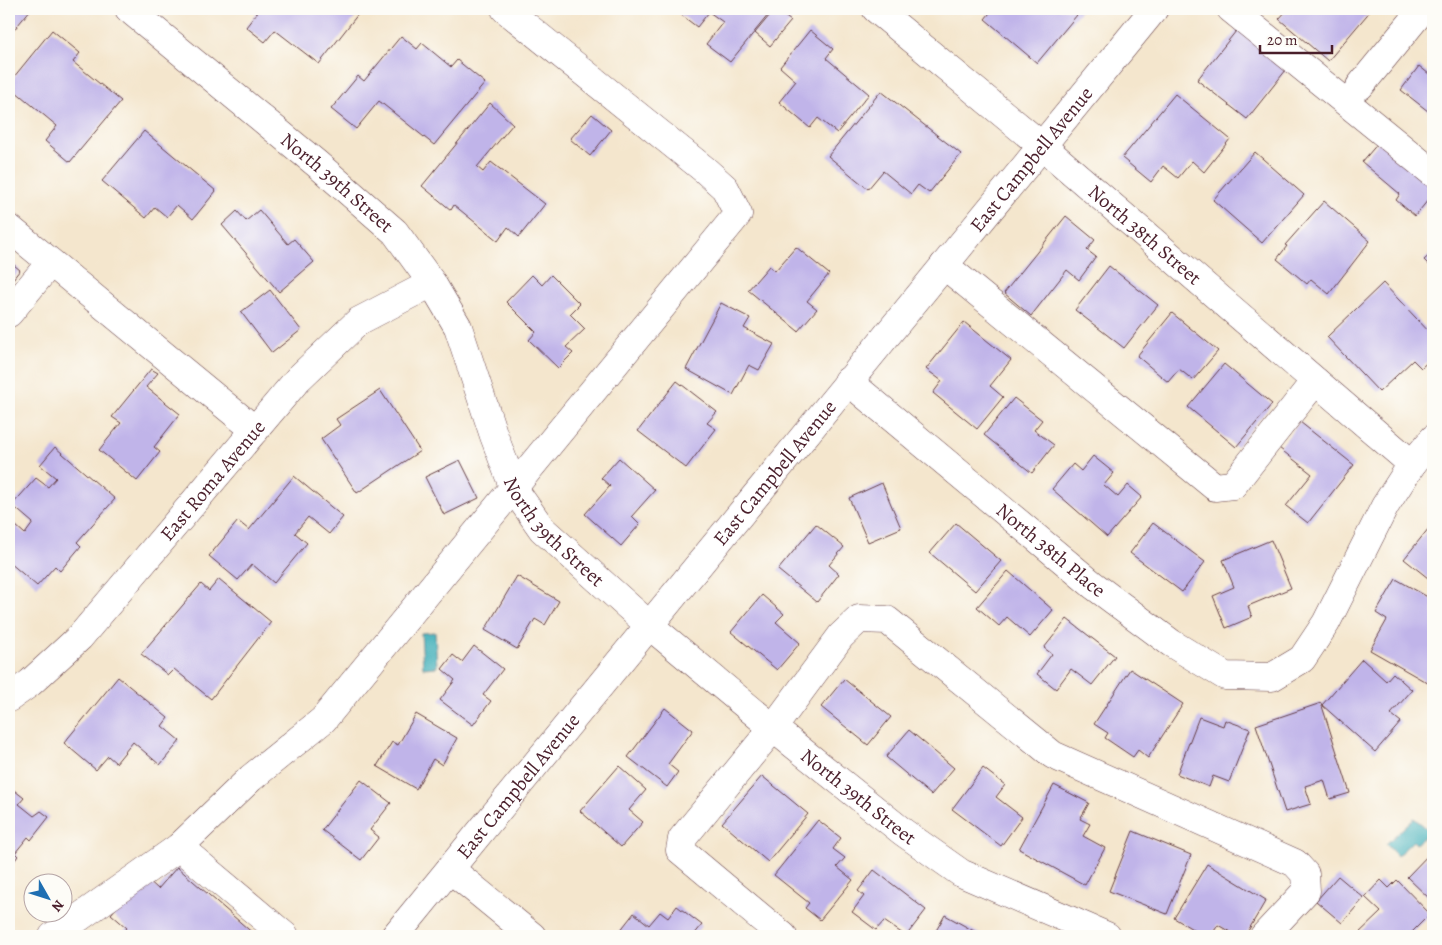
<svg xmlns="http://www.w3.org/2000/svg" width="1442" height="945" font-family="Alegreya,serif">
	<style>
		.water { fill: #3fafb9; stroke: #446772 }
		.building { fill: #c0b4e9 }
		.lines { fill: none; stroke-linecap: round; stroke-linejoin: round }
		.minor-casing { stroke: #643d43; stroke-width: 29 }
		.minor { stroke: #fff; stroke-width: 28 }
		.labels { text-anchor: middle; stroke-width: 4; stroke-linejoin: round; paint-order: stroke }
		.street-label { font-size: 20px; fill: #4a1f2b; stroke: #fdfcf7 }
	</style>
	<rect width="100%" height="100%" fill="#fdfcf7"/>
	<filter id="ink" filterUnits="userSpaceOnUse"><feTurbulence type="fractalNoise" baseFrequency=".02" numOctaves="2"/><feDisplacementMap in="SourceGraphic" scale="10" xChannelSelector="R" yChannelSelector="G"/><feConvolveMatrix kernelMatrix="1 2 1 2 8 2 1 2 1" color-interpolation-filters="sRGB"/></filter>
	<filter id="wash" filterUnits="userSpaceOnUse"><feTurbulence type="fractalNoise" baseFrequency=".0096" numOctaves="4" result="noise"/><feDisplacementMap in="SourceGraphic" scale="20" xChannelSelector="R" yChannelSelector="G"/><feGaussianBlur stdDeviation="1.12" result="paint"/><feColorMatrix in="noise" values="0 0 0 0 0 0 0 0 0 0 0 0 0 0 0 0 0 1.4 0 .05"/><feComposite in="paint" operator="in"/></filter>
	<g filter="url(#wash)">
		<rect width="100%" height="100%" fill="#f4e6cd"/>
		<!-- water -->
		<path class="water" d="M 435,632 L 437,667 L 423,668 L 421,633 Z
			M 1414,818 L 1430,831 L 1416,844 L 1413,841 L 1397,856 L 1386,844 Z"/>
		<g id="blocks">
			<!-- building -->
			<path class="building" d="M 9,9 L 31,9 L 9,36 Z
				M 260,9 L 362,9 L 319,64 L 275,30 L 265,42 L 246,27 Z
				M 678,9 L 773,9 L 730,62 L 706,44 L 723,22 L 709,12 L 697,27 L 676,11 Z
				M 775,9 L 791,21 L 770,46 L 755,33 Z
				M 993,9 L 1082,9 L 1037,63 L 985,19 Z
				M 1288,9 L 1372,9 L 1328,61 L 1279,19 Z
				M 1240,26 L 1290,65 L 1247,119 L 1197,80 Z
				M 52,30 L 80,53 L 73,62 L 121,101 L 70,162 L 45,141 L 57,126 L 9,86 L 9,83 Z
				M 810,30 L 833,49 L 826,58 L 869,94 L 837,133 L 818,118 L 810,128 L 779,102 L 796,81 L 780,67 Z
				M 401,36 L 417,49 L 422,43 L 451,67 L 457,60 L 485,83 L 434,145 L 379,101 L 356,129 L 331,109 L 358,76 L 364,81 Z
				M 1419,66 L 1429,74 L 1433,69 L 1433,115 L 1401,90 Z
				M 881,91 L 961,154 L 929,193 L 918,185 L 911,194 L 883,171 L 868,189 L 828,156 Z
				M 1175,94 L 1230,139 L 1204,172 L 1192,161 L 1178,178 L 1163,166 L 1151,182 L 1122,158 Z
				M 490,103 L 513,124 L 477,167 L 483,172 L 491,162 L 545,204 L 519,237 L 508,227 L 498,241 L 454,205 L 451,210 L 422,186 Z
				M 592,114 L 611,130 L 590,156 L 570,139 Z
				M 144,131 L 216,191 L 193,219 L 177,205 L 167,217 L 155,207 L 146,218 L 102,181 Z
				M 1379,142 L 1433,187 L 1433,194 L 1415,216 L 1396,200 L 1400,194 L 1362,162 Z
				M 1255,152 L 1304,195 L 1262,243 L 1213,200 Z
				M 1324,201 L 1370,241 L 1329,294 L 1311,279 L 1307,284 L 1277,259 L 1287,246 L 1285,245 Z
				M 259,210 L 288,244 L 294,239 L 314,262 L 279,292 L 222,225 L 237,211 L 246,221 Z
				M 1066,216 L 1095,240 L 1087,250 L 1096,257 L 1079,280 L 1067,270 L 1031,316 L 1004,293 Z
				M 796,247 L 829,274 L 807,301 L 817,309 L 798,331 L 748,290 L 769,266 L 775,271 Z
				M 1433,252 L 1433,269 L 1424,260 Z
				M 9,261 L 20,270 L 9,284 Z
				M 1109,266 L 1158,305 L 1124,348 L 1075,310 Z
				M 532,275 L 542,285 L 551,275 L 580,304 L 570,314 L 585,329 L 566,347 L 573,353 L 558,368 L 529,340 L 536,332 L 506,302 Z
				M 1383,283 L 1433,336 L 1433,357 L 1421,368 L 1413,360 L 1379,392 L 1327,337 Z
				M 270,290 L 301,330 L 272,353 L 241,312 Z
				M 721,303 L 750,318 L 744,328 L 774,344 L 759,370 L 749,365 L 733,395 L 686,369 Z
				M 1172,313 L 1218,351 L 1193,380 L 1179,369 L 1168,382 L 1137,356 Z
				M 964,322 L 1011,360 L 990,386 L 1003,397 L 977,429 L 933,393 L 942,381 L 926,369 Z
				M 1224,364 L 1272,404 L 1236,447 L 1188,407 Z
				M 151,369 L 158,373 L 146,387 L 180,414 L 154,447 L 160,452 L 137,481 L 99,450 L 121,423 L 112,417 Z
				M 677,381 L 717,412 L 707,423 L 716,429 L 686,468 L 638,431 Z
				M 380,390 L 420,451 L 357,493 L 321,439 L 340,425 L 336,419 Z
				M 1014,398 L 1042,420 L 1034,430 L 1054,445 L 1032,473 L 984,435 Z
				M 1300,422 L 1354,465 L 1308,523 L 1286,506 L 1312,474 L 1279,448 Z
				M 55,447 L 115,499 L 77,542 L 81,546 L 60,571 L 55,566 L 37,586 L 9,562 L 9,532 L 15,525 L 25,534 L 33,523 L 12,505 L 36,478 L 48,487 L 56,478 L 40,465 Z
				M 1093,456 L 1114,473 L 1104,485 L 1118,497 L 1128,485 L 1142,497 L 1107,537 L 1052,489 L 1073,464 L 1081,471 Z
				M 619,458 L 655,490 L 632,516 L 640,524 L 621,546 L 585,514 L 610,486 L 601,478 Z
				M 460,460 L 479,498 L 444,515 L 425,477 Z
				M 294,476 L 343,517 L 329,534 L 308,517 L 295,533 L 307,543 L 274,583 L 252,564 L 238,580 L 209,556 L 238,521 L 249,530 Z
				M 882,483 L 901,528 L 868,542 L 849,498 Z
				M 956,523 L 1001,561 L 975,591 L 930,553 Z
				M 1153,523 L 1205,562 L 1182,592 L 1130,553 Z
				M 1433,523 L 1433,582 L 1404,559 Z
				M 816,524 L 844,547 L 829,565 L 839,574 L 817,602 L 778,570 Z
				M 1271,540 L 1291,588 L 1248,606 L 1252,617 L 1226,628 L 1213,596 L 1234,587 L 1223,560 Z
				M 1008,571 L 1053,610 L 1030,637 L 1007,617 L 999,626 L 977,607 Z
				M 517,576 L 559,601 L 545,625 L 535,619 L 517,649 L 485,630 Z
				M 219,579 L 271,622 L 211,699 L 174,669 L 168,675 L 141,654 L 201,584 L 209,591 Z
				M 1396,579 L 1433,600 L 1433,686 L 1370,650 L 1387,620 L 1376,613 Z
				M 762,595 L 784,614 L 776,622 L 800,643 L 777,670 L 731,632 Z
				M 1067,619 L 1115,656 L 1092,685 L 1071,669 L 1056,689 L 1037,674 L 1052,654 L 1044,648 Z
				M 474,646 L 503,669 L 483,695 L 491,701 L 473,725 L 440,700 L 455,680 L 442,669 L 453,655 L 462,662 Z
				M 1362,659 L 1386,681 L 1393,673 L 1412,690 L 1391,714 L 1401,722 L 1375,752 L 1322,705 Z
				M 1130,669 L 1183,704 L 1148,758 L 1138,750 L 1133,757 L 1105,738 L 1108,733 L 1094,724 Z
				M 118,677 L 168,718 L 162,726 L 180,741 L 160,765 L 133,742 L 116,763 L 108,756 L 96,770 L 64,743 Z
				M 844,679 L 891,717 L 868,745 L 821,707 Z
				M 1321,703 L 1350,793 L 1330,799 L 1324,780 L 1305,786 L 1311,804 L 1285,812 L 1256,725 Z
				M 665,708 L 693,730 L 668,764 L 678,772 L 667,787 L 628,757 Z
				M 416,714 L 457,738 L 442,765 L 433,759 L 416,789 L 377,766 L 392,742 L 398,745 Z
				M 1199,717 L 1223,726 L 1225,720 L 1250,729 L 1229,782 L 1213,776 L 1209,787 L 1177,774 Z
				M 909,730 L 954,768 L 931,795 L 886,757 Z
				M 619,766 L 646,790 L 629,810 L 643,822 L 621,847 L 580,811 Z
				M 983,768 L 1005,785 L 996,797 L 1022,817 L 1001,846 L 952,809 Z
				M 762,776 L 808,814 L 768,862 L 722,823 Z
				M 9,780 L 12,783 L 10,787 L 24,798 L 19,804 L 34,816 L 41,811 L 49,817 L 31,840 L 28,837 L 15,853 L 18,856 L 9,868 Z
				M 361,780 L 391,803 L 370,830 L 379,837 L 361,860 L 322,830 Z
				M 1054,785 L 1089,803 L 1080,819 L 1090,824 L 1083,836 L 1105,848 L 1085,885 L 1019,849 Z
				M 818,820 L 841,838 L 833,849 L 845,858 L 837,867 L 853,880 L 820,920 L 805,908 L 809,903 L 774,875 Z
				M 1133,831 L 1191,855 L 1167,914 L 1109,891 Z
				M 1433,850 L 1433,902 L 1407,877 Z
				M 1207,864 L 1266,900 L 1245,936 L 1237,936 L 1218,925 L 1211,936 L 1204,936 L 1174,918 Z
				M 177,867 L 256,936 L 120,936 L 127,928 L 111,914 L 144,876 L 158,889 Z
				M 874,870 L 926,910 L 906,936 L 884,921 L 876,930 L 852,912 L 864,896 L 858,891 Z
				M 1338,876 L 1364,898 L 1342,923 L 1316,901 Z
				M 1381,880 L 1389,888 L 1397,880 L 1430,914 L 1408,936 L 1356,936 L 1381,912 L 1365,897 Z
				M 677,906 L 702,925 L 693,936 L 616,936 L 634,913 L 649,925 L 660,912 L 668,918 Z
				M 945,915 L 983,936 L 933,936 Z"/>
		</g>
	</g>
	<g filter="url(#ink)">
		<use href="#blocks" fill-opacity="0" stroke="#643d43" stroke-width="1"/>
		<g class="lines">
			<defs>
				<g id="minor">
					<path id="s1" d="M 129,9 L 317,164 L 395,232 L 432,283 L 458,327 L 494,436 L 514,489 L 542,529 L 649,625 L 773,728 L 903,832 L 961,873 L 1107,936"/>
					<path id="s2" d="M 876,9 L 1041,145 L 1412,464"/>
					<path d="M 1231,9 L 1433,173"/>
					<path d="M 1360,86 L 1423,9"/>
					<path d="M 9,228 L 255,430"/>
					<path d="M 944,265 L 1215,487 L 1233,485 L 1315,381"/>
					<path d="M 9,313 L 50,263"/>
					<path id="s3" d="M 848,381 L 1093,585 L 1171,643 L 1225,676 L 1272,677 L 1302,659 L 1326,623 L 1385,506 L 1412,464 L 1433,439"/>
					<path id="s4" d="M 9,698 L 30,683 L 80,637 L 298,379 L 359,321 L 432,283"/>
					<path d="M 179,847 L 285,936"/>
					<path d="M 450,869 L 532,936"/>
					<path d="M 53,936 L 179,847 L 251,778 L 323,720 L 738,214 L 725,188 L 705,170 L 505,9"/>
					<path id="s5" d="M 395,936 L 1154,9"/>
					<path d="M 783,936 L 680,850 L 682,839 L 773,728 L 841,636 L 859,619 L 887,620 L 1053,755 L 1295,863 L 1305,874 L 1306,891 L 1264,936"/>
				</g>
			</defs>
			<!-- minor casing -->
			<use href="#minor" class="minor-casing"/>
			<!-- minor -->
			<use href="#minor" class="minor"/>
		</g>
	</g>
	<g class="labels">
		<!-- street labels -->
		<g class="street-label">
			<text dy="7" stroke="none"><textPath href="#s5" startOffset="1004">East Campbell Avenue</textPath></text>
			<text dy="7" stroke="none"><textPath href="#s1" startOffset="271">North 39th Street</textPath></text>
			<text dy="7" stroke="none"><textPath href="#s2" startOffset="351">North 38th Street</textPath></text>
			<text dy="7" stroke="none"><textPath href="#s5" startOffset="599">East Campbell Avenue</textPath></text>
			<text dy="7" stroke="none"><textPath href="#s4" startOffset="299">East Roma Avenue</textPath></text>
			<text dy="7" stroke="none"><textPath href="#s1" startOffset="691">North 39th Street</textPath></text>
			<text dy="7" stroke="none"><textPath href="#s3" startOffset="264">North 38th Place</textPath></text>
			<text dy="7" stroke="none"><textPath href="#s5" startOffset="194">East Campbell Avenue</textPath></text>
			<text dy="7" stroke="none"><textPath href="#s1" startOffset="1096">North 39th Street</textPath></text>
		</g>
	</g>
	<!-- margin -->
	<rect width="1442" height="945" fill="none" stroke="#fdfcf7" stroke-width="30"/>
	<!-- north arrow -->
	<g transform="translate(48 898) rotate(129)"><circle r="24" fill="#fdfcf7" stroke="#b5a4a5"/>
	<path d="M0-4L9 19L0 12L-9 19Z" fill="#1f6fb2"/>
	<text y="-8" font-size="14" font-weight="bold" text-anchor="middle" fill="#4a1f2b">N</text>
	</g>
	<!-- scale -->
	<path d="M1260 45v8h72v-8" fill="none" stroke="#4a1f2b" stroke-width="2.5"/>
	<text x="1267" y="45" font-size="15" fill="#4a1f2b" stroke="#fdfcf7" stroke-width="4" paint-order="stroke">20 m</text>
</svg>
